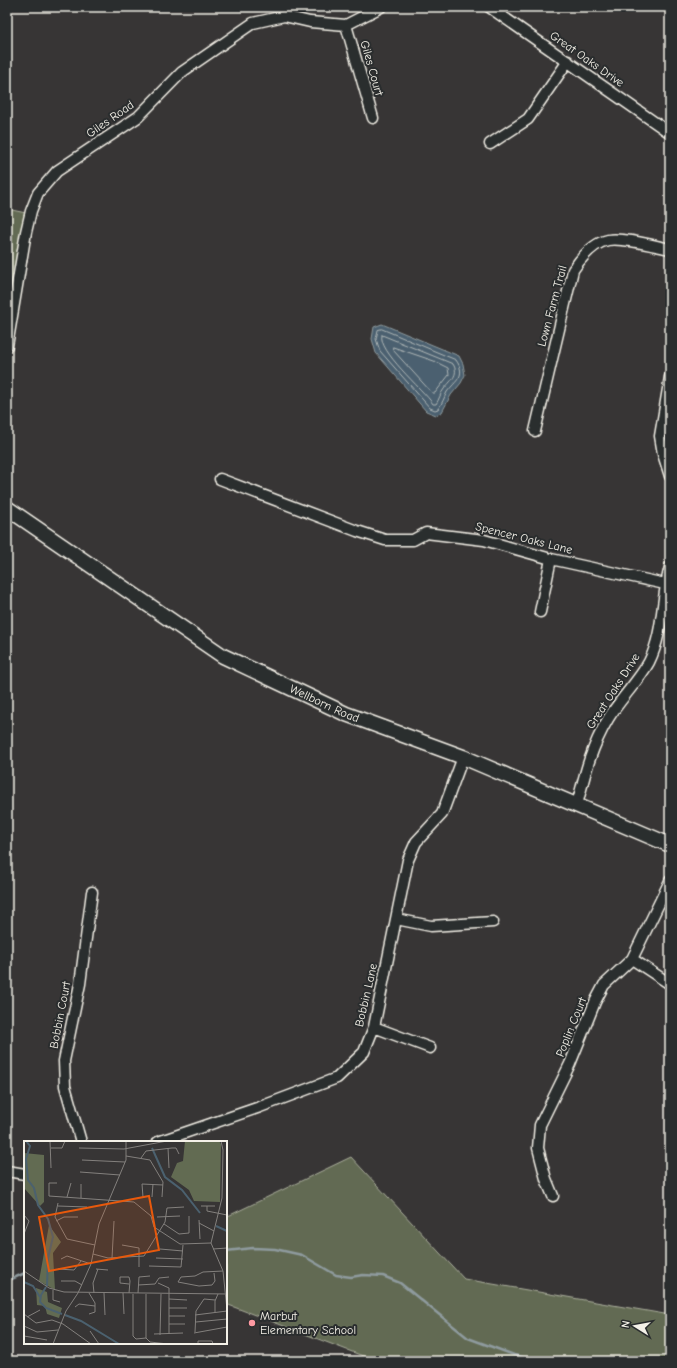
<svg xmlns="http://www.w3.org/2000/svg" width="677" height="1368" font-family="'Comic Neue',sans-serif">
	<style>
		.green { fill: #626b52; stroke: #abae9d }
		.water { fill: #4b616f; stroke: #8f9b9f }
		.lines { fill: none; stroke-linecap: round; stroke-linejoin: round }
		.shore { stroke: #b0b7b8; stroke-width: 1 }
		.stream { stroke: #8f9b9f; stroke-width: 2.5 }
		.street-casing { stroke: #f4f1e8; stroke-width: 13 }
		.secondary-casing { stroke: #f4f1e8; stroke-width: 17 }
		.street { stroke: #2a2d2e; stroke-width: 10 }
		.secondary { stroke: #2a2d2e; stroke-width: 14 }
		.poi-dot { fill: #ff9aa2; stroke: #2a2d2e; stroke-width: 1.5 }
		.labels { text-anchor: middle; stroke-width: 4; stroke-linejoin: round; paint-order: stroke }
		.street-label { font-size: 12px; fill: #f4f1e8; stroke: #2a2d2e }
		.poi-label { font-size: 12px; fill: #f4f1e8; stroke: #2a2d2e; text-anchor: start }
		.inset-river { fill: none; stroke: #4b616f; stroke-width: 2 }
		.inset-road { fill: none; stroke: #83807d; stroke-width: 1 }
		.view { fill: #e8590c; fill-opacity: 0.15; stroke: #e8590c; stroke-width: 2 }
		.inset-edge { fill: none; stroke: #f4f1e8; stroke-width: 2 }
	</style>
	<rect width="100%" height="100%" fill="#373535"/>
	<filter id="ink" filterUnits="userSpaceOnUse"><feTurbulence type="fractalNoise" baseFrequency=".025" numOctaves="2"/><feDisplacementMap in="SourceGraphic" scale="8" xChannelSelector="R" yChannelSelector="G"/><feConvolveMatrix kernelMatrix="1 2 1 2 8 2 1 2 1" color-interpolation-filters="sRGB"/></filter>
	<g filter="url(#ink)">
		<!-- green -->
		<path class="green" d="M 7,209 L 26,213 L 7,312 Z
			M 351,1157 L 464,1279 L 670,1315 L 670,1361 L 376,1361 L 226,1304 L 226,1217 Z"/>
		<!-- water -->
		<path class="water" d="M 382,324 L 459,356 L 463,364 L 465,375 L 461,383 L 451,395 L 442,412 L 436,415 L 426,411 L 376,353 L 372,339 L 374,327 Z"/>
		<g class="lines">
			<!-- shore -->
			<path class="shore" d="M 382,329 L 456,360 C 467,376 456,380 447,392 C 444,398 442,404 438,409 L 435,410 L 430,408 L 380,351 L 376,339 L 378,330 Z
				M 382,335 L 453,364 C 460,375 450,381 444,389 C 440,394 439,400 436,404 L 433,404 C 423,389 377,351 382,335 Z
				M 393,347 L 434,361 L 448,368 L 449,375 L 435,393 L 432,393 L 393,350 Z"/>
			<!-- stream -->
			<path class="stream" d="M 226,1251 L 253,1248 L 275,1249 L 302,1255 L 336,1275 L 351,1277 L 363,1275 L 383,1276 L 400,1283 L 468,1338 L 514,1355 L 538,1361
				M 7,1281 L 25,1273"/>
			<defs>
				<path id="street" d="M 489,7 L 670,133
					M 346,25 L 373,118
					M 490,144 L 528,119 L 568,61
					M 7,346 L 26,232 L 31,211 L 38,193 L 57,171 L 138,117 L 182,72 L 253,23 L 284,16 L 310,22 L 346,25 L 381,7
					M 670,377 L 660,436 L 663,454 L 670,476
					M 535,431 L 573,270 C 581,258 593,243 608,240 C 622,237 655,246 670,249
					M 220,479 L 357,531 L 385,540 L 413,540 L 426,533 L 484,540 L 551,559 L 665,584
					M 540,612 L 551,559
					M 577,805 C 585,773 591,748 608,719 C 620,699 638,682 649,662 C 664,632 661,598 670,567
					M 396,919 L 431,926 L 493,922
					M 632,959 L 670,984
					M 374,1027 L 430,1048
					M 81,1142 L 65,1086 L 64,1061 L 80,984 L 92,892
					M 158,1142 L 260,1107 L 337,1078 L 364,1052 L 374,1027 L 408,860 L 416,842 L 442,814 L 463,757
					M 7,1171 L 25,1174
					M 553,1196 L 546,1179 L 538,1148 L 540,1125 L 570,1064 L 595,1002 L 604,985 L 632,959 L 670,881"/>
				<g id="secondary">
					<path id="s1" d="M 7,508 L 223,656 L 346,714 L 463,757 L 670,845"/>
				</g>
			</defs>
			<!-- street casing -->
			<use href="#street" class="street-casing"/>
			<!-- secondary casing -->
			<use href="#secondary" class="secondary-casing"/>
			<!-- street -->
			<use href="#street" class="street"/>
			<!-- secondary -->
			<use href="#secondary" class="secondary"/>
		</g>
	</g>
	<!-- markers -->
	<circle class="poi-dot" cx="252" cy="1323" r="4"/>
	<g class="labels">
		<!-- street labels -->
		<g class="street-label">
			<text transform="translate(587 59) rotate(35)" y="4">Great Oaks Drive</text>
			<text transform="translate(372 68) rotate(74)" y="4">Giles Court</text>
			<text transform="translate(110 119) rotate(-35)" y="4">Giles Road</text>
			<text transform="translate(552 306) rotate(-75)" y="4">Lown Farm Trail</text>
			<text transform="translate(524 538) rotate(14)" y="4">Spencer Oaks Lane</text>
			<text transform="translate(613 691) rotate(-57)" y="4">Great Oaks Drive</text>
			<text dy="4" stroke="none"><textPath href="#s1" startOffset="374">Wellborn Road</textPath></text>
			<text transform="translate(366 995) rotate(-77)" y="4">Bobbin Lane</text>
			<text transform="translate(60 1015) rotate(-79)" y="4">Bobbin Court</text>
			<text transform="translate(571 1027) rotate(-68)" y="4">Poplin Court</text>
		</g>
		<!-- poi labels -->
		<g class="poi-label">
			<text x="260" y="1320">Marbut<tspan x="260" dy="14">Elementary School</tspan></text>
		</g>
	</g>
	<!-- overview -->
	<g transform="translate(24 1141)">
		<rect width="203" height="203" fill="#373535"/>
		<path d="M 161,0 L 195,0 L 197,3 L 196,61 L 170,60 L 165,49 L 147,36 L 153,22 L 159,20 ZM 0,12 L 20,14 L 20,61 L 16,65 L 0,47 ZM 25,84 L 37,101 L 29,112 L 31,149 L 15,140 ZM 12,147 L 23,151 L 24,161 L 38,167 L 35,177 L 23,173 L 21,165 L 13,164 Z" fill="#626b52"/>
		<path class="inset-river" d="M 2,0 L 6,5 L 2,18 L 4,39 L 10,47 L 14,64 L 24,78 L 29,96 L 24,117 L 23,145M 128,7 L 141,36 L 158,49 L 176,72M 192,85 L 203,90M 0,141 L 9,145 L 16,156M 22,146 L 17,154 L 16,161 L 22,167 L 38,173M 41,174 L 57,180 L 95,203"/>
		<path class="inset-road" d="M 26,0 L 27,27M 197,0 L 199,9 L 198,57 L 187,102 L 199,130 L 203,169M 27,7 L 38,7 L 41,0M 55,7 L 100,8 L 143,0M 144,7 L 145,27M 102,15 L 126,19 L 139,41 L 138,56M 117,17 L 122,10 L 148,7 L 152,7 L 155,13M 58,19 L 101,21M 56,31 L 96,34M 33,42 L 25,42 L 25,55 L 110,61 L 127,75 L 130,86 L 156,103 L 187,102M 43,56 L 47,42M 119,56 L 118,43 L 139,44M 128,56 L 129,43M 57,57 L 57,43M 34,62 L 31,76 L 43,98 L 71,104M 34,65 L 63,66M 177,65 L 191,65M 183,65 L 183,70 L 203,74M 0,74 L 5,80 L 0,93M 133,76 L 156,75M 175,79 L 176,98M 32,80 L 40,76 L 54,76M 175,82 L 190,90M 140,83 L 155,93 L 165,92 L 165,75M 98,104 L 115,107 L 115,126M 136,108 L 159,110M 189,108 L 203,107M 69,113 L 84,117 L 120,115 L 141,81 L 143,67 L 160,66M 88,117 L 90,80M 132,117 L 159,118M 37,118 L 43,115 L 67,123M 125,125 L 157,126 L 159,104M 34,128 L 50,129 L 57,120M 72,128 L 84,129M 0,130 L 25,147 L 40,151 L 203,153M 190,132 L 191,140 L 188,144 L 175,145 L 154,141 L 157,136 L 171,135 L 179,131 L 199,130M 37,140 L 51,140 L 58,144M 134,142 L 145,147 L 145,193M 114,144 L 131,143 L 135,137 L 145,136M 29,149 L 29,159 L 36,161M 65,152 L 71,162 L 71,171 L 65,173M 70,152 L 69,142 L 74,128M 80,152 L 81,174M 99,152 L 100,173M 105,152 L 106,140 L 105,136 L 96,136 L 96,142 L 105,143M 114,152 L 115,136 L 126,135M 109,153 L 109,195 L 112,198 L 122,197M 145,158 L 163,159M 51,166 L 55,163 L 71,165M 145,167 L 163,167M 191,171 L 191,160 L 194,153M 0,173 L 12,182 L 28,179 L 39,183 L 67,203M 171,174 L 203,170M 145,175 L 161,175M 3,176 L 16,169M 172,181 L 203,178M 145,183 L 161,183M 0,185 L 13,191 L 34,189M 66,190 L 75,203M 171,191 L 172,170 L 180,158 L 191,159M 170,192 L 203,186M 130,193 L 159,192M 136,194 L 137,153M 0,195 L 23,199M 122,197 L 122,153M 122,197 L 126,201 L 144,203M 29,203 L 42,170 L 54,152 L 67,123 L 75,83 L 102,19 L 102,0M 174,203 L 174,200 L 188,200 L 189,203"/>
		<path class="view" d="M 125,55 L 135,109 L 25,130 L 15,76 Z"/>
		<rect width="203" height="203" class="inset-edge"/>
	</g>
	<!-- margin -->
	<rect width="677" height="1368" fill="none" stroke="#2a2d2e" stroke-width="24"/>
	<rect x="12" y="12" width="653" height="1344" fill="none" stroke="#f4f1e8" stroke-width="1.5" filter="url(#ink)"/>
	<!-- north arrow -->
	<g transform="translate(635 1326) rotate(281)" stroke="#2a2d2e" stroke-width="3" paint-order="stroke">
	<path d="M0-3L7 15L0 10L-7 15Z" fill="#f4f1e8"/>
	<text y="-6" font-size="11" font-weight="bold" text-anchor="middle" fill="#f4f1e8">N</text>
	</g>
</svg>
